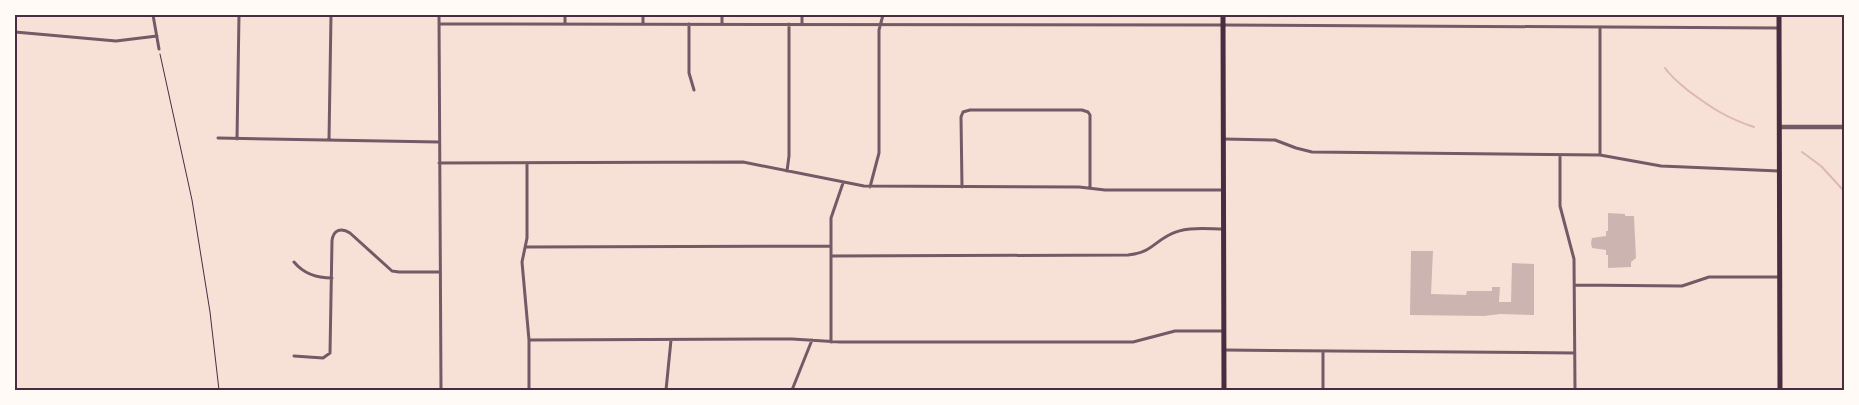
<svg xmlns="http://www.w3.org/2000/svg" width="1859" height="405" font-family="Overpass,sans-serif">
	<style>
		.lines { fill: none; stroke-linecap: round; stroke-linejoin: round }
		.stream { stroke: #dcb8b0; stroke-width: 2 }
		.building { fill: #ccb4b1 }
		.path { stroke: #4a2c40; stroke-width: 1 }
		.minor { stroke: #755966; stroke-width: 3 }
		.tertiary { stroke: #755966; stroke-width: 4.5 }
		.secondary { stroke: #4a2c40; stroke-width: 5 }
		.neatline { fill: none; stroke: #4a2c40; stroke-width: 2 }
	</style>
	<rect width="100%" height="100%" fill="#f7e1d7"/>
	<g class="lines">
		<!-- stream -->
		<path class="stream" d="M 1665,68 C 1672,78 1680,84 1690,92 C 1713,109 1727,118 1754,127
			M 1802,152 L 1821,166 L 1844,191"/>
	</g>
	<!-- building -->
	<path class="building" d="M 1608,213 L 1625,214 L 1625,216 L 1634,216 L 1636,258 L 1631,262 L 1631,267 L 1608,268 L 1608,255 L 1606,255 L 1606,250 L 1592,248 L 1591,243 L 1592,238 L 1606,236 L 1606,231 L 1608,231 Z
		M 1411,251 L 1433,251 L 1431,294 L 1466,295 L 1467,291 L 1492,291 L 1492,287 L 1500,287 L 1499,302 L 1511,302 L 1512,263 L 1534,264 L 1534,315 L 1500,314 L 1484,316 L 1410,315 Z"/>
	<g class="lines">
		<!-- path -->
		<path class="path" d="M 160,54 L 192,200 L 210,312 L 219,390"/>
		<!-- minor -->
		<path class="minor" d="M 153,15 L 159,49
			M 439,15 L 441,390
			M 565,15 L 565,24
			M 802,15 L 802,24
			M 439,24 L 1223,25 L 1779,28
			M 643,24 L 643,15
			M 689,24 L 689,73 L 694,90
			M 722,24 L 722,15
			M 15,32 L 116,41 L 157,36
			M 218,138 L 439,142
			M 237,139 L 239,15
			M 1224,139 L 1275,140 L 1296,148 L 1312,152 L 1600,155 L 1661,166 L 1779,171
			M 329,140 L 331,15
			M 1560,155 L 1560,206 L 1574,259 L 1575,390
			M 1600,155 L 1600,27
			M 439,163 L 743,162 L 864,186 L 1079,187 L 1105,190 L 1223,190
			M 527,163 L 527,238 L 522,262 L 529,340 L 529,390
			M 787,171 L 789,156 L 789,24
			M 870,187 L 879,153 L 879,30 L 883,15
			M 962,187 L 961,117 L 963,112 L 970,110 L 1082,110 L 1088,112 L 1090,115 L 1090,188
			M 526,247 L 831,246
			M 831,256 L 1128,255 C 1150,253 1152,244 1169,235 C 1185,226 1206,229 1224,229
			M 294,262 C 304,274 316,278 332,278
			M 1575,285 L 1682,286 L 1709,277 L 1779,277
			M 529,340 L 792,339 L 840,342 L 1133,342 L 1175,331 L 1224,331
			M 831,342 L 831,218 L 843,183
			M 1224,350 L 1575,353
			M 1323,351 L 1323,390
			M 294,356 L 323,358 L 330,353 L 332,241 C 333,230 341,227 350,233 L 392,271 L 399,272 L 439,272
			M 666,390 L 671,340
			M 792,390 L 812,340"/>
		<!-- tertiary -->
		<path class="tertiary" d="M 1780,127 L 1844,127"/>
		<!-- secondary -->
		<path class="secondary" d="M 1223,15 L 1224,390
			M 1779,15 L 1780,390"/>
	</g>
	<!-- border -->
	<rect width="1859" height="405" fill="none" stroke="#fffaf5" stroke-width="32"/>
	<rect x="16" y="16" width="1827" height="373" class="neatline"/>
</svg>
